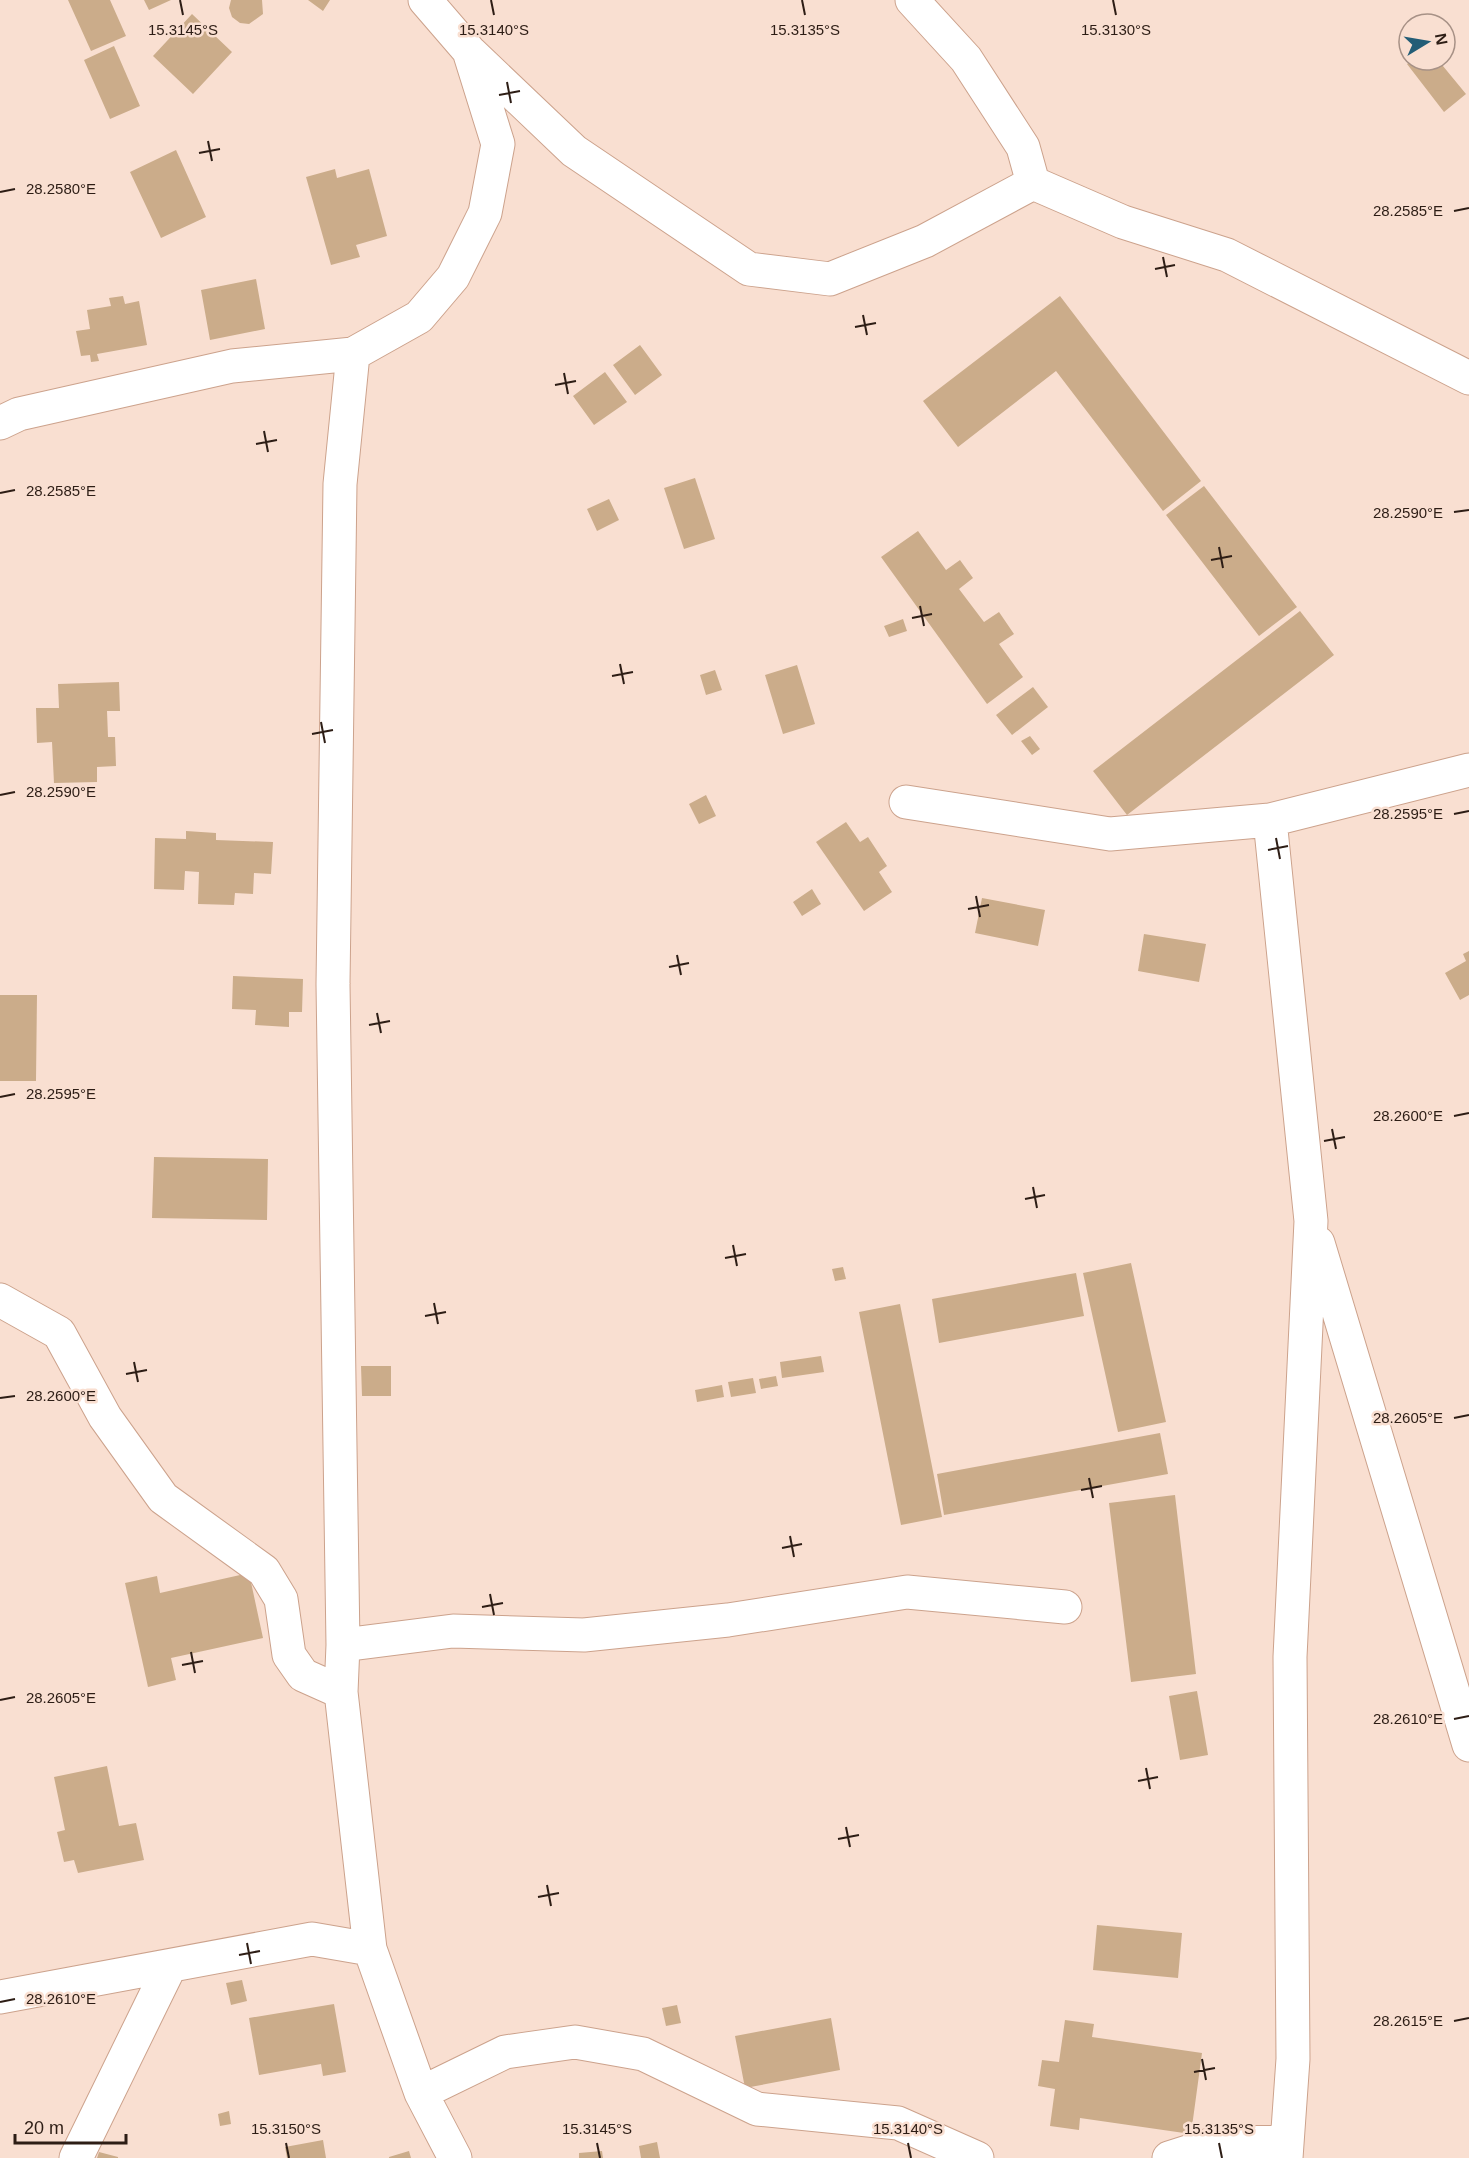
<svg xmlns="http://www.w3.org/2000/svg" width="1469" height="2158" font-family="Helvetica,sans-serif">
	<style>
		.building { fill: #cbac8a }
		.lines { fill: none; stroke-linecap: round; stroke-linejoin: round }
		.minor-casing { stroke: #cca28c; stroke-width: 35 }
		.minor { stroke: #fff; stroke-width: 33 }
		.ticks { fill: none; stroke: #2d1d15; stroke-width: 2 }
		.ticks-label { font-size: 15px; text-anchor: middle; fill: #2d1d15; stroke: #f9dfd1; stroke-width: 5; stroke-linejoin: round; paint-order: stroke }
	</style>
	<rect width="100%" height="100%" fill="#f9dfd1"/>
	<!-- building -->
	<path class="building" d="M 68,0 L 110,0 L 126,36 L 91,51 Z
		M 144,0 L 171,0 L 149,10 Z
		M 231,0 L 262,0 L 263,14 L 249,24 L 240,23 L 232,17 L 229,8 Z
		M 308,0 L 330,0 L 323,11 Z
		M 192,14 L 232,52 L 193,94 L 153,56 Z
		M 114,46 L 140,106 L 110,119 L 84,60 Z
		M 1412,60 L 1438,60 L 1466,94 L 1444,112 L 1407,64 Z
		M 176,150 L 206,217 L 161,238 L 130,172 Z
		M 335,169 L 337,178 L 369,169 L 387,236 L 356,245 L 360,257 L 331,265 L 306,177 Z
		M 256,279 L 265,329 L 210,340 L 201,290 Z
		M 123,296 L 125,304 L 139,301 L 147,345 L 97,354 L 99,361 L 91,362 L 90,355 L 81,356 L 76,331 L 90,329 L 87,310 L 111,306 L 109,298 Z
		M 1060,296 L 1201,481 L 1163,511 L 1056,371 L 958,447 L 923,401 Z
		M 640,345 L 662,375 L 635,395 L 613,365 Z
		M 605,372 L 627,402 L 594,425 L 573,396 Z
		M 695,478 L 715,539 L 684,549 L 664,488 Z
		M 1204,486 L 1297,607 L 1259,636 L 1166,515 Z
		M 609,499 L 619,520 L 597,531 L 587,509 Z
		M 918,531 L 946,570 L 960,560 L 973,578 L 959,589 L 984,622 L 999,612 L 1014,634 L 999,644 L 1023,677 L 987,704 L 881,557 Z
		M 1300,611 L 1334,655 L 1127,815 L 1093,771 Z
		M 903,619 L 907,631 L 889,637 L 884,626 Z
		M 797,665 L 815,724 L 783,734 L 765,675 Z
		M 715,670 L 722,690 L 706,695 L 700,675 Z
		M 119,682 L 120,711 L 107,711 L 108,737 L 115,737 L 116,766 L 97,767 L 97,782 L 54,783 L 52,742 L 37,743 L 36,708 L 59,708 L 58,684 Z
		M 1033,687 L 1048,707 L 1012,735 L 996,715 Z
		M 1030,736 L 1040,749 L 1032,755 L 1021,741 Z
		M 706,795 L 716,816 L 699,824 L 689,804 Z
		M 846,822 L 860,842 L 868,837 L 887,866 L 879,872 L 892,892 L 864,911 L 816,842 Z
		M 186,831 L 216,833 L 216,840 L 273,842 L 271,874 L 254,873 L 253,894 L 235,893 L 234,905 L 198,904 L 199,872 L 185,871 L 184,890 L 154,889 L 155,838 L 186,839 Z
		M 812,889 L 821,904 L 802,916 L 793,902 Z
		M 982,898 L 1045,910 L 1038,946 L 975,933 Z
		M 1144,934 L 1206,944 L 1199,982 L 1138,971 Z
		M 1469,951 L 1469,995 L 1460,1000 L 1445,973 L 1466,961 L 1463,954 Z
		M 233,976 L 303,979 L 302,1012 L 289,1012 L 289,1027 L 255,1025 L 256,1010 L 232,1009 Z
		M 0,995 L 37,995 L 36,1081 L 0,1081 Z
		M 154,1157 L 268,1159 L 267,1220 L 152,1218 Z
		M 1131,1263 L 1166,1422 L 1118,1432 L 1083,1273 Z
		M 843,1267 L 846,1279 L 835,1281 L 832,1269 Z
		M 1076,1273 L 1084,1316 L 939,1343 L 932,1299 Z
		M 900,1304 L 942,1517 L 901,1525 L 859,1312 Z
		M 821,1356 L 824,1372 L 782,1378 L 780,1362 Z
		M 361,1366 L 391,1366 L 391,1396 L 362,1396 Z
		M 776,1376 L 778,1386 L 761,1389 L 759,1379 Z
		M 753,1378 L 756,1393 L 731,1397 L 728,1382 Z
		M 722,1385 L 724,1397 L 697,1402 L 695,1390 Z
		M 1160,1433 L 1168,1474 L 944,1515 L 937,1474 Z
		M 1175,1495 L 1196,1674 L 1131,1682 L 1109,1503 Z
		M 249,1573 L 263,1638 L 171,1658 L 176,1680 L 148,1687 L 125,1583 L 157,1576 L 160,1593 Z
		M 1197,1691 L 1208,1755 L 1180,1760 L 1169,1696 Z
		M 107,1766 L 119,1826 L 136,1823 L 144,1860 L 78,1873 L 74,1860 L 64,1862 L 57,1832 L 65,1830 L 54,1777 Z
		M 1097,1925 L 1182,1933 L 1178,1978 L 1093,1970 Z
		M 242,1980 L 247,2001 L 231,2005 L 226,1983 Z
		M 334,2004 L 346,2072 L 323,2076 L 321,2064 L 259,2075 L 249,2018 Z
		M 677,2005 L 681,2023 L 666,2026 L 662,2008 Z
		M 831,2018 L 840,2070 L 745,2088 L 735,2036 Z
		M 1065,2020 L 1094,2024 L 1092,2037 L 1202,2053 L 1191,2134 L 1080,2118 L 1079,2130 L 1050,2126 L 1055,2089 L 1038,2086 L 1042,2060 L 1059,2062 Z
		M 229,2111 L 231,2124 L 220,2126 L 218,2114 Z
		M 323,2140 L 326,2158 L 287,2158 L 285,2147 Z
		M 657,2142 L 660,2158 L 641,2158 L 639,2146 Z
		M 409,2151 L 411,2158 L 389,2158 L 389,2157 Z
		M 602,2151 L 603,2158 L 579,2158 L 579,2153 Z
		M 99,2152 L 118,2157 L 118,2158 L 97,2158 Z"/>
	<g class="lines">
		<defs>
			<path id="minor" d="M 425,0 L 469,51 L 498,144 L 485,213 L 453,277 L 419,317 L 353,354 L 340,484 L 333,984 L 343,1645 L 341,1692 L 370,1949 L 421,2093 L 455,2158
				M 912,0 L 966,59 L 1023,147 L 1033,183
				M 471,53 L 574,151 L 749,269 L 830,279 L 925,241 L 1033,183 L 1123,222 L 1227,255 L 1469,378
				M 0,423 L 19,414 L 232,366 L 353,354
				M 906,802 L 1110,834 L 1270,820 L 1469,770
				M 1270,820 L 1311,1221 L 1290,1657 L 1293,2059 L 1286,2158
				M 1318,1243 L 1469,1745
				M 0,1300 L 59,1333 L 105,1417 L 163,1498 L 264,1571 L 281,1599 L 289,1655 L 303,1675 L 341,1692
				M 343,1645 L 453,1631 L 584,1635 L 728,1620 L 907,1592 L 1065,1607
				M 0,1997 L 312,1939 L 370,1949
				M 421,2093 L 505,2052 L 575,2042 L 643,2054 L 757,2109 L 898,2123 L 977,2158
				M 76,2158 L 170,1966
				M 1169,2158 L 1216,2143 L 1287,2142"/>
		</defs>
		<!-- minor casing -->
		<use href="#minor" class="minor-casing"/>
		<!-- minor -->
		<use href="#minor" class="minor"/>
	</g>
	<!-- ticks -->
	<path class="ticks" d="M 180,0 L 183,15M 491,0 L 494,15M 802,0 L 805,15M 1113,0 L 1116,15M 507,82 L 511,103M 499,95 L 520,91M 208,141 L 212,161M 199,153 L 220,149M 0,192 L 15,189M 1454,211 L 1469,208M 1163,257 L 1167,277M 1155,269 L 1175,265M 863,315 L 867,335M 855,327 L 876,323M 564,373 L 568,394M 555,385 L 576,381M 264,431 L 268,452M 256,444 L 277,440M 0,493 L 15,490M 1454,512 L 1469,510M 1219,547 L 1223,568M 1211,560 L 1232,556M 920,606 L 924,626M 912,618 L 932,614M 620,664 L 624,684M 612,676 L 633,672M 321,722 L 325,743M 312,734 L 333,730M 0,795 L 15,792M 1454,814 L 1469,811M 1276,838 L 1280,859M 1268,850 L 1288,846M 976,896 L 980,917M 968,909 L 989,905M 677,955 L 681,975M 669,967 L 689,963M 377,1013 L 381,1033M 369,1025 L 390,1021M 0,1097 L 15,1094M 1454,1116 L 1469,1113M 1332,1129 L 1336,1149M 1324,1141 L 1345,1137M 1033,1187 L 1037,1208M 1025,1199 L 1045,1195M 733,1245 L 737,1266M 725,1258 L 746,1254M 434,1303 L 438,1324M 425,1316 L 446,1312M 134,1362 L 138,1382M 126,1374 L 147,1370M 0,1398 L 15,1396M 1454,1418 L 1469,1415M 1089,1478 L 1093,1498M 1081,1490 L 1102,1486M 790,1536 L 794,1557M 782,1548 L 802,1544M 490,1594 L 494,1615M 482,1607 L 503,1603M 191,1652 L 195,1673M 182,1665 L 203,1661M 0,1700 L 15,1697M 1454,1719 L 1469,1716M 1146,1768 L 1150,1789M 1138,1781 L 1158,1777M 846,1827 L 850,1847M 838,1839 L 859,1835M 547,1885 L 551,1906M 538,1897 L 559,1893M 247,1943 L 251,1964M 239,1955 L 260,1951M 0,2002 L 15,1999M 1454,2021 L 1469,2018M 1202,2059 L 1206,2080M 1194,2072 L 1215,2068M 286,2143 L 289,2158M 597,2143 L 600,2158M 908,2143 L 911,2158M 1219,2143 L 1222,2158"/>
	<g class="ticks-label">
		<text x="183" y="35">15.3145°S</text>
		<text x="494" y="35">15.3140°S</text>
		<text x="805" y="35">15.3135°S</text>
		<text x="1116" y="35">15.3130°S</text>
		<text x="61" y="194">28.2580°E</text>
		<text x="1408" y="216">28.2585°E</text>
		<text x="61" y="496">28.2585°E</text>
		<text x="1408" y="518">28.2590°E</text>
		<text x="61" y="797">28.2590°E</text>
		<text x="1408" y="819">28.2595°E</text>
		<text x="61" y="1099">28.2595°E</text>
		<text x="1408" y="1121">28.2600°E</text>
		<text x="61" y="1401">28.2600°E</text>
		<text x="1408" y="1423">28.2605°E</text>
		<text x="61" y="1703">28.2605°E</text>
		<text x="1408" y="1724">28.2610°E</text>
		<text x="61" y="2004">28.2610°E</text>
		<text x="1408" y="2026">28.2615°E</text>
		<text x="286" y="2134">15.3150°S</text>
		<text x="597" y="2134">15.3145°S</text>
		<text x="908" y="2134">15.3140°S</text>
		<text x="1219" y="2134">15.3135°S</text>
	</g>
	<!-- north arrow -->
	<g transform="translate(1427 42) rotate(79)"><circle r="28" fill="#f9dfd1" stroke="#a79186" stroke-width="1.5"/>
	<path d="M0-4.5L10 22L0 15L-10 22Z" fill="#235d76"/>
	<text y="-9" font-size="16" font-weight="bold" text-anchor="middle" fill="#2d1d15">N</text>
	</g>
	<!-- scale -->
	<path d="M15 2134v9h111v-9" fill="none" stroke="#2d1d15" stroke-width="3"/>
	<text x="24" y="2134" font-size="18" fill="#2d1d15" stroke="#f9dfd1" stroke-width="4.5" paint-order="stroke">20 m</text>
</svg>
